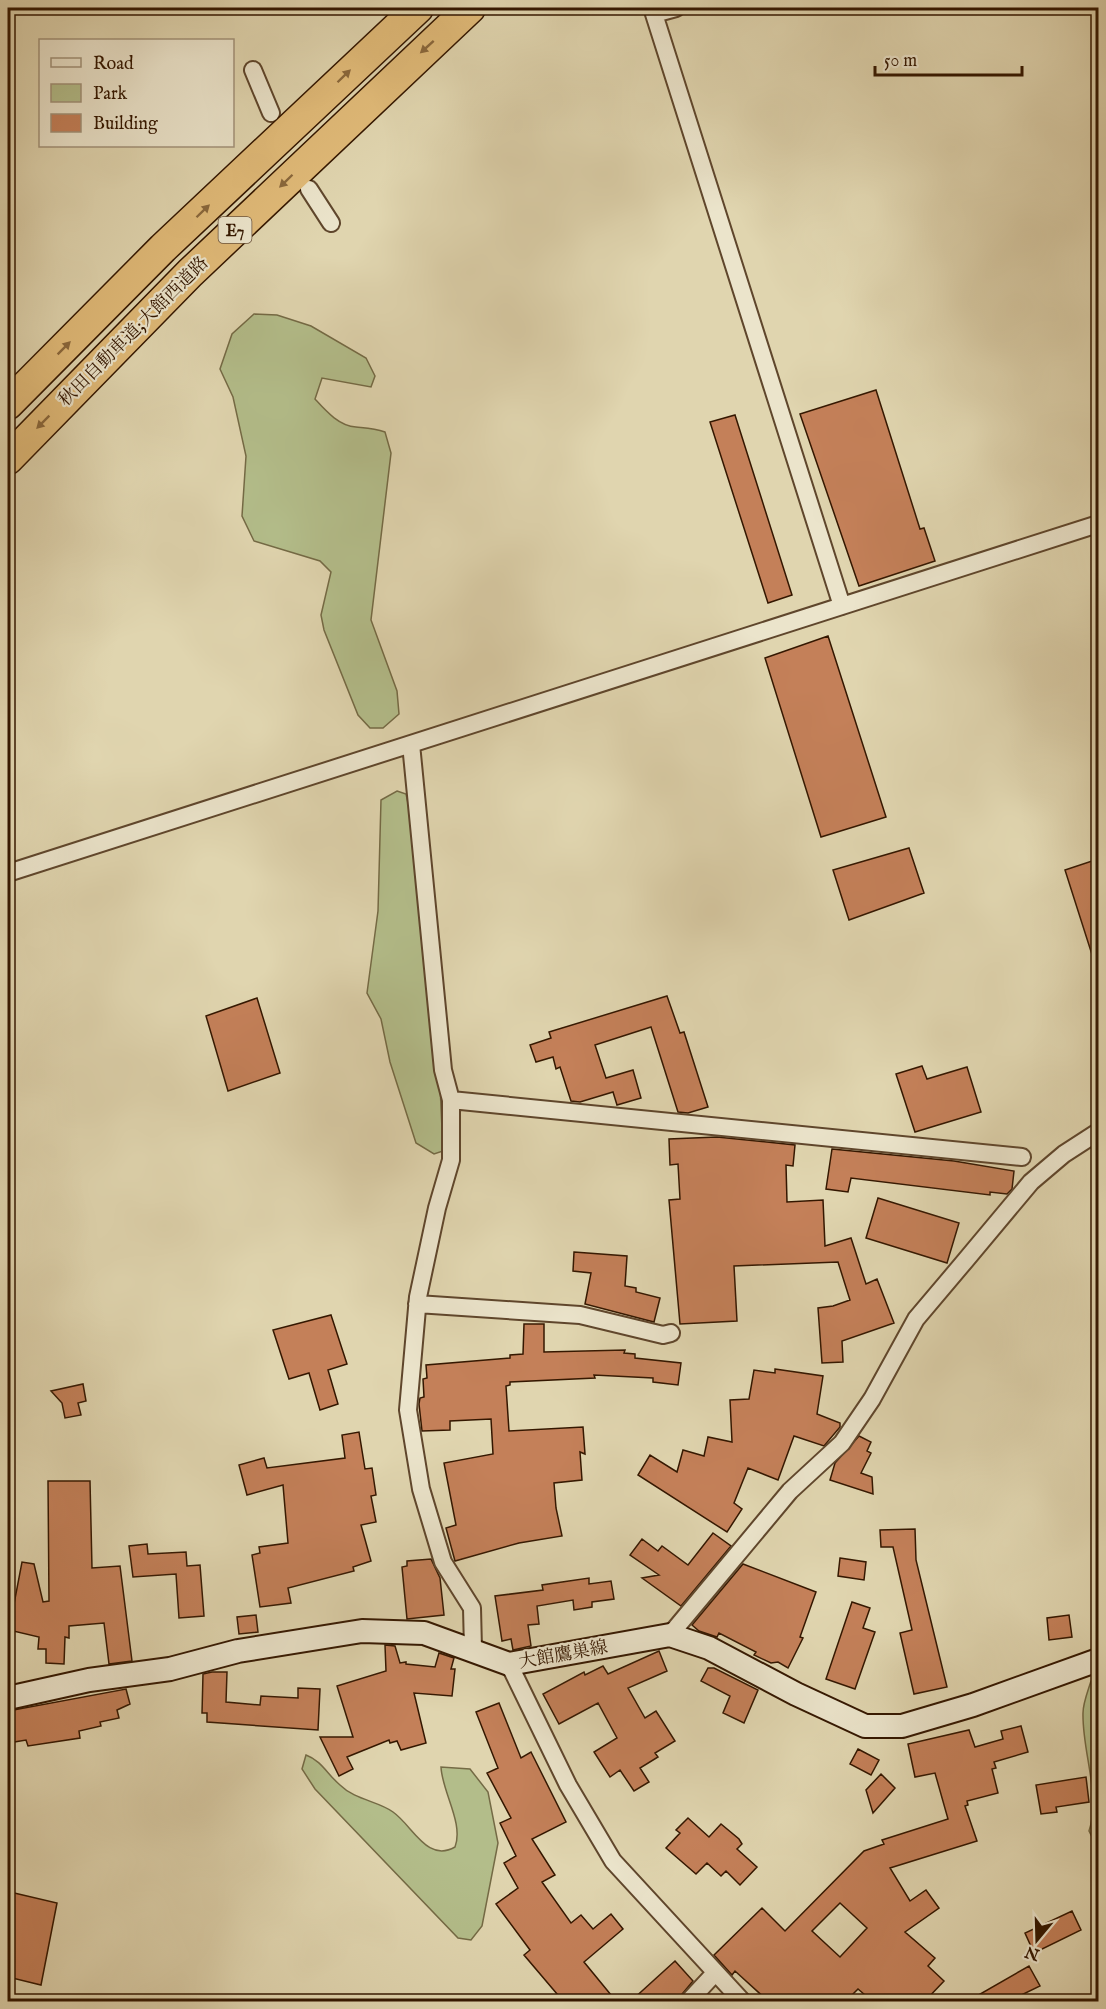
<svg xmlns="http://www.w3.org/2000/svg" width="1106" height="2009" font-family="'IM FELL English','Noto Serif JP',serif">
	<style>
		.green { fill: #b3bd8a; stroke: #746a45; stroke-width: 1.5 }
		.building { fill: #c48059; stroke: #341700; stroke-width: 1.5; fill-rule: evenodd }
		.lines { fill: none; stroke-linecap: round; stroke-linejoin: round }
		.minor-casing { stroke: #5f462c; stroke-width: 20 }
		.secondary-casing { stroke: #341700; stroke-width: 26 }
		.motorway-casing { stroke: #341700; stroke-width: 33 }
		.minor { stroke: #ebe4cb; stroke-width: 16 }
		.secondary { stroke: #ebe4cb; stroke-width: 22 }
		.motorway { stroke: #e0ba78; stroke-width: 30 }
		.oneway { fill: #8a683c }
		.labels { text-anchor: middle; stroke-width: 4.5; stroke-linejoin: round; paint-order: stroke }
		.shield { fill: #ebe4cb; stroke: #6b543d; stroke-width: 1.5 }
		.shield-label { font-size: 16px; font-weight: bold; fill: #341700 }
		.street-label { font-size: 18px; fill: #341700; stroke: #ebe4cb }
	</style>
	<rect width="100%" height="100%" fill="#e0d5af"/>
	<filter id="stains"><feTurbulence type="fractalNoise" baseFrequency=".00333" numOctaves="4"/><feColorMatrix values="0 0 0 0 .2 0 0 0 0 .09 0 0 0 0 .02 0 0 0 .5 -.17"/></filter>
	<radialGradient id="worn" r=".72"><stop offset=".6" stop-color="#630" stop-opacity="0"/><stop offset="1" stop-color="#630" stop-opacity=".3"/></radialGradient>
	<!-- green -->
	<path class="green" d="M 254,314 L 277,315 L 311,326 L 366,358 L 375,376 L 371,387 L 322,378 L 315,399 C 326,411 339,426 356,427 C 367,428 374,428 385,432 L 391,453 L 371,620 L 397,691 L 399,714 L 383,728 L 370,728 L 358,715 L 324,630 L 321,615 L 331,572 L 320,561 L 254,541 L 242,516 L 246,456 L 233,397 L 220,369 L 232,334 Z
		M 397,791 L 406,794 L 410,812 L 440,1085 L 443,1151 L 434,1154 L 416,1143 L 390,1062 L 381,1019 L 367,993 L 378,911 L 381,800 Z
		M 1098,1678 L 1098,1849 L 1089,1831 C 1101,1794 1082,1752 1083,1713 C 1083,1703 1088,1691 1091,1681 Z
		M 306,1755 C 322,1761 327,1774 340,1785 C 355,1800 378,1801 393,1812 C 413,1826 427,1863 455,1847 C 464,1823 442,1792 441,1767 L 470,1769 L 488,1792 L 498,1843 L 482,1926 L 471,1940 L 458,1938 L 315,1789 L 302,1769 Z"/>
	<!-- building -->
	<path class="building" d="M 876,390 L 920,529 L 924,528 L 935,561 L 859,586 L 800,414 Z
		M 735,415 L 792,595 L 768,603 L 710,422 Z
		M 828,636 L 886,817 L 821,837 L 765,658 Z
		M 909,848 L 924,893 L 849,920 L 833,870 Z
		M 1098,859 L 1098,964 L 1095,964 L 1065,870 Z
		M 667,996 L 680,1033 L 684,1032 L 708,1107 L 688,1113 L 678,1112 L 651,1027 L 595,1045 L 606,1078 L 633,1070 L 641,1098 L 617,1105 L 613,1092 L 580,1102 L 571,1101 L 560,1067 L 556,1069 L 553,1057 L 536,1062 L 530,1045 L 551,1038 L 549,1032 Z
		M 257,998 L 280,1073 L 228,1091 L 206,1016 Z
		M 922,1066 L 927,1079 L 967,1067 L 981,1112 L 915,1132 L 896,1074 Z
		M 717,1137 L 795,1145 L 793,1166 L 786,1165 L 787,1202 L 823,1200 L 825,1246 L 851,1238 L 866,1284 L 877,1279 L 894,1323 L 842,1341 L 843,1362 L 822,1363 L 818,1308 L 833,1306 L 850,1300 L 838,1262 L 734,1266 L 737,1321 L 680,1324 L 669,1200 L 680,1199 L 678,1164 L 670,1165 L 669,1139 Z
		M 832,1149 L 954,1161 L 1014,1171 L 1012,1189 L 1007,1194 L 990,1192 L 990,1195 L 851,1178 L 848,1192 L 826,1189 Z
		M 878,1198 L 959,1223 L 947,1263 L 866,1238 Z
		M 574,1252 L 627,1256 L 625,1286 L 636,1288 L 636,1292 L 660,1298 L 654,1322 L 585,1304 L 591,1273 L 573,1271 Z
		M 331,1315 L 347,1364 L 328,1370 L 338,1404 L 320,1410 L 309,1373 L 289,1379 L 273,1330 Z
		M 524,1324 L 544,1324 L 544,1352 L 625,1350 L 624,1353 L 635,1354 L 635,1358 L 681,1363 L 678,1385 L 653,1382 L 653,1378 L 594,1375 L 595,1378 L 510,1382 L 510,1385 L 506,1386 L 509,1431 L 583,1427 L 585,1454 L 580,1452 L 582,1480 L 554,1483 L 556,1508 L 562,1536 L 519,1543 L 455,1561 L 446,1528 L 456,1525 L 444,1463 L 493,1454 L 491,1419 L 450,1421 L 450,1430 L 422,1431 L 419,1404 L 420,1398 L 424,1397 L 423,1379 L 427,1378 L 426,1365 L 510,1358 L 510,1355 L 523,1354 Z
		M 775,1369 L 823,1376 L 817,1414 L 840,1423 L 840,1427 L 824,1446 L 794,1436 L 778,1480 L 748,1468 L 734,1503 L 742,1509 L 727,1532 L 638,1475 L 650,1455 L 677,1472 L 683,1450 L 704,1456 L 708,1437 L 732,1442 L 730,1400 L 749,1399 L 754,1370 L 775,1373 Z
		M 83,1384 L 86,1401 L 78,1403 L 81,1415 L 65,1418 L 62,1403 L 51,1391 Z
		M 359,1432 L 365,1469 L 372,1468 L 376,1495 L 371,1496 L 376,1522 L 361,1525 L 371,1561 L 353,1567 L 354,1571 L 288,1588 L 291,1603 L 260,1607 L 252,1555 L 260,1553 L 259,1547 L 288,1543 L 283,1485 L 247,1495 L 239,1465 L 264,1458 L 267,1468 L 345,1458 L 342,1435 Z
		M 859,1436 L 871,1442 L 867,1451 L 871,1453 L 861,1473 L 872,1477 L 873,1494 L 830,1480 L 835,1463 Z
		M 48,1481 L 90,1481 L 92,1568 L 120,1566 L 132,1661 L 109,1664 L 104,1623 L 69,1626 L 69,1638 L 65,1637 L 64,1664 L 46,1663 L 46,1649 L 38,1649 L 39,1637 L 9,1630 L 22,1562 L 34,1564 L 43,1602 L 49,1601 Z
		M 915,1529 L 916,1560 L 947,1687 L 914,1694 L 900,1633 L 912,1630 L 893,1547 L 881,1547 L 880,1530 Z
		M 713,1533 L 731,1546 L 681,1606 L 642,1578 L 659,1575 L 630,1555 L 642,1539 L 658,1551 L 662,1546 L 688,1565 Z
		M 147,1544 L 148,1554 L 186,1552 L 187,1566 L 200,1565 L 204,1616 L 179,1618 L 176,1574 L 133,1577 L 129,1546 Z
		M 840,1558 L 866,1562 L 864,1580 L 838,1576 Z
		M 431,1559 L 440,1578 L 444,1615 L 407,1619 L 402,1567 L 407,1566 L 407,1561 Z
		M 743,1564 L 816,1592 L 800,1637 L 803,1638 L 788,1668 L 778,1662 L 771,1663 L 754,1655 L 756,1652 L 719,1633 L 717,1637 L 699,1631 L 692,1625 Z
		M 589,1578 L 589,1584 L 611,1581 L 614,1599 L 592,1602 L 592,1607 L 574,1610 L 573,1600 L 537,1606 L 539,1624 L 528,1625 L 531,1646 L 513,1650 L 511,1639 L 502,1641 L 495,1596 L 543,1590 L 542,1585 Z
		M 852,1602 L 870,1608 L 863,1628 L 875,1632 L 855,1689 L 826,1679 Z
		M 256,1615 L 258,1632 L 239,1634 L 237,1617 Z
		M 1069,1615 L 1072,1637 L 1049,1640 L 1047,1618 Z
		M 385,1645 L 395,1646 L 400,1663 L 406,1662 L 406,1664 L 435,1667 L 439,1653 L 454,1658 L 451,1669 L 455,1669 L 452,1696 L 414,1693 L 426,1743 L 401,1750 L 397,1741 L 390,1743 L 389,1740 L 347,1757 L 353,1769 L 339,1776 L 320,1737 L 353,1737 L 337,1686 L 386,1671 Z
		M 659,1651 L 667,1671 L 628,1688 L 645,1718 L 656,1711 L 675,1741 L 655,1753 L 658,1757 L 640,1768 L 649,1782 L 634,1791 L 620,1770 L 610,1777 L 594,1752 L 617,1738 L 598,1703 L 559,1724 L 543,1694 L 584,1672 L 585,1675 L 603,1666 L 608,1674 Z
		M 708,1668 L 714,1668 L 758,1690 L 744,1723 L 723,1713 L 730,1696 L 701,1681 Z
		M 212,1672 L 227,1672 L 226,1702 L 260,1705 L 261,1696 L 298,1698 L 298,1688 L 320,1689 L 318,1730 L 207,1722 L 207,1713 L 202,1713 L 203,1674 Z
		M 126,1689 L 130,1704 L 117,1710 L 119,1718 L 100,1722 L 101,1726 L 79,1731 L 80,1738 L 28,1746 L 26,1740 L 8,1743 L 8,1711 Z
		M 499,1703 L 521,1758 L 531,1752 L 566,1822 L 532,1839 L 555,1875 L 542,1882 L 571,1923 L 581,1915 L 593,1929 L 611,1914 L 623,1929 L 584,1962 L 616,2001 L 563,2001 L 524,1955 L 530,1950 L 496,1904 L 518,1888 L 504,1863 L 516,1856 L 500,1823 L 511,1818 L 487,1773 L 498,1768 L 476,1712 Z
		M 1021,1726 L 1028,1752 L 994,1762 L 996,1768 L 992,1769 L 998,1793 L 967,1801 L 968,1805 L 965,1806 L 977,1841 L 890,1868 L 910,1901 L 926,1890 L 939,1908 L 905,1932 L 935,1958 L 928,1966 L 944,1981 L 925,2001 L 872,2001 L 858,1989 L 846,2001 L 768,2001 L 735,1971 L 732,1975 L 714,1955 L 762,1908 L 785,1931 L 864,1851 L 884,1844 L 882,1840 L 948,1819 L 935,1773 L 915,1777 L 908,1744 L 969,1730 L 975,1747 L 1003,1739 L 1001,1731 ZM 840,1903 L 867,1928 L 840,1957 L 812,1931 Z
		M 858,1749 L 879,1760 L 871,1775 L 850,1764 Z
		M 881,1774 L 895,1788 L 873,1813 L 866,1790 Z
		M 1086,1777 L 1089,1802 L 1056,1807 L 1057,1812 L 1041,1814 L 1036,1785 Z
		M 688,1818 L 709,1837 L 721,1824 L 739,1839 L 742,1844 L 737,1849 L 757,1867 L 740,1885 L 726,1871 L 721,1876 L 707,1863 L 696,1874 L 666,1848 L 680,1833 L 676,1830 Z
		M 10,1892 L 57,1903 L 41,1985 L 8,1977 L 8,1903 Z
		M 1072,1911 L 1081,1930 L 1034,1953 L 1025,1933 Z
		M 675,1961 L 693,1981 L 678,1999 L 675,2001 L 631,2001 Z
		M 1029,1966 L 1040,1986 L 1009,2001 L 968,2001 Z"/>
	<g class="lines">
		<defs>
			<path id="minor" d="M 676,8 L 654,14 L 842,606
				M 253,70 L 271,113
				M 309,189 L 331,223
				M 411,744 L 443,1070 L 451,1100 L 451,1160 L 437,1208 L 418,1297 L 408,1410 L 421,1489 L 443,1562 L 472,1608 L 473,1649
				M 8,873 L 1098,524
				M 451,1100 L 1022,1157
				M 417,1304 L 580,1315 L 663,1335 L 671,1333
				M 670,1635 L 790,1491 L 842,1443 L 872,1399 L 916,1319 L 965,1261 L 1031,1182 L 1064,1154 L 1098,1132
				M 509,1664 L 568,1785 L 613,1861 L 743,2002
				M 688,2002 L 715,1973"/>
			<path id="secondary" d="M 8,1698 L 89,1680 L 170,1669 L 238,1651 L 362,1631 L 424,1633 L 509,1664 L 670,1635 L 709,1648 L 796,1694 L 865,1726 L 902,1726 L 973,1705 L 1098,1660"/>
			<path id="motorway" d="M 8,404 L 163,248 L 418,8
				M 8,459 L 190,273 L 470,8"/>
		</defs>
		<!-- minor casing -->
		<use href="#minor" class="minor-casing"/>
		<!-- secondary casing -->
		<use href="#secondary" class="secondary-casing"/>
		<!-- motorway casing -->
		<use href="#motorway" class="motorway-casing"/>
		<!-- minor -->
		<use href="#minor" class="minor"/>
		<!-- secondary -->
		<use href="#secondary" class="secondary"/>
		<!-- motorway -->
		<use href="#motorway" class="motorway"/>
	</g>
	<!-- one-way arrows -->
	<defs><path id="oneway-solid" d="M-6-.8H1V-3.2L6.5 0L1 3.2V.8H-6Z" transform="scale(1.5)"/></defs>
	<g class="oneway">
		<use href="#oneway-solid" transform="translate(427 47) rotate(138)"/>
		<use href="#oneway-solid" transform="translate(344 76) rotate(-44)"/>
		<use href="#oneway-solid" transform="translate(286 181) rotate(136)"/>
		<use href="#oneway-solid" transform="translate(203 211) rotate(-44)"/>
		<use href="#oneway-solid" transform="translate(64 348) rotate(-45)"/>
		<use href="#oneway-solid" transform="translate(43 422) rotate(135)"/>
	</g>
	<g class="labels">
		<!-- shield labels -->
		<rect class="shield" x="218.5" y="217" width="33" height="26" rx="4.5"/>
		<g class="shield-label">
			<text x="235" y="236">E7</text>
		</g>
		<!-- street labels -->
		<g class="street-label">
			<text transform="translate(133 331) rotate(-45)" y="6">秋田自動車道;大館西道路</text>
			<text transform="translate(563 1654) rotate(-10)" y="6">大館鷹巣線</text>
		</g>
	</g>
	<!-- margin -->
	<rect width="1106" height="2009" fill="none" stroke="#e0d5af" stroke-width="30"/>
	<rect x="9" y="9" width="1088" height="1991" fill="none" stroke="#341700" stroke-width="3"/>
	<rect x="15" y="15" width="1076" height="1979" fill="none" stroke="#341700" stroke-width="1.5"/>
	<!-- legend -->
	<rect x="39" y="39" width="195" height="108" fill="#ebe4cb" stroke="#a2927a" stroke-width="1.5"/>
	<rect x="51" y="58" width="30" height="9" fill="#ebe4cb" stroke="#a2927a" stroke-width="1.5"/>
	<text x="93" y="69" font-size="18" fill="#341700">Road</text>
	<rect x="51" y="84" width="30" height="18" fill="#b3bd8a" stroke="#a2927a" stroke-width="1.5"/>
	<text x="93" y="99" font-size="18" fill="#341700">Park</text>
	<rect x="51" y="114" width="30" height="18" fill="#c48059" stroke="#a2927a" stroke-width="1.5"/>
	<text x="93" y="129" font-size="18" fill="#341700">Building</text>
	<!-- north arrow -->
	<g transform="translate(1037 1940) rotate(199)" stroke="#ebe4cb" stroke-width="4.5" paint-order="stroke">
	<path d="M0-4.5L10 22L0 15L-10 22Z" fill="#341700"/>
	<text y="-9" font-size="16" font-weight="bold" text-anchor="middle" fill="#341700">N</text>
	</g>
	<!-- scale -->
	<path d="M875 66v9h147v-9" fill="none" stroke="#341700" stroke-width="3"/>
	<text x="884" y="66" font-size="18" fill="#341700" stroke="#ebe4cb" stroke-width="4.5" paint-order="stroke">50 m</text>
	<rect width="100%" height="100%" filter="url(#stains)"/>
	<rect width="100%" height="100%" fill="url(#worn)"/>
</svg>
